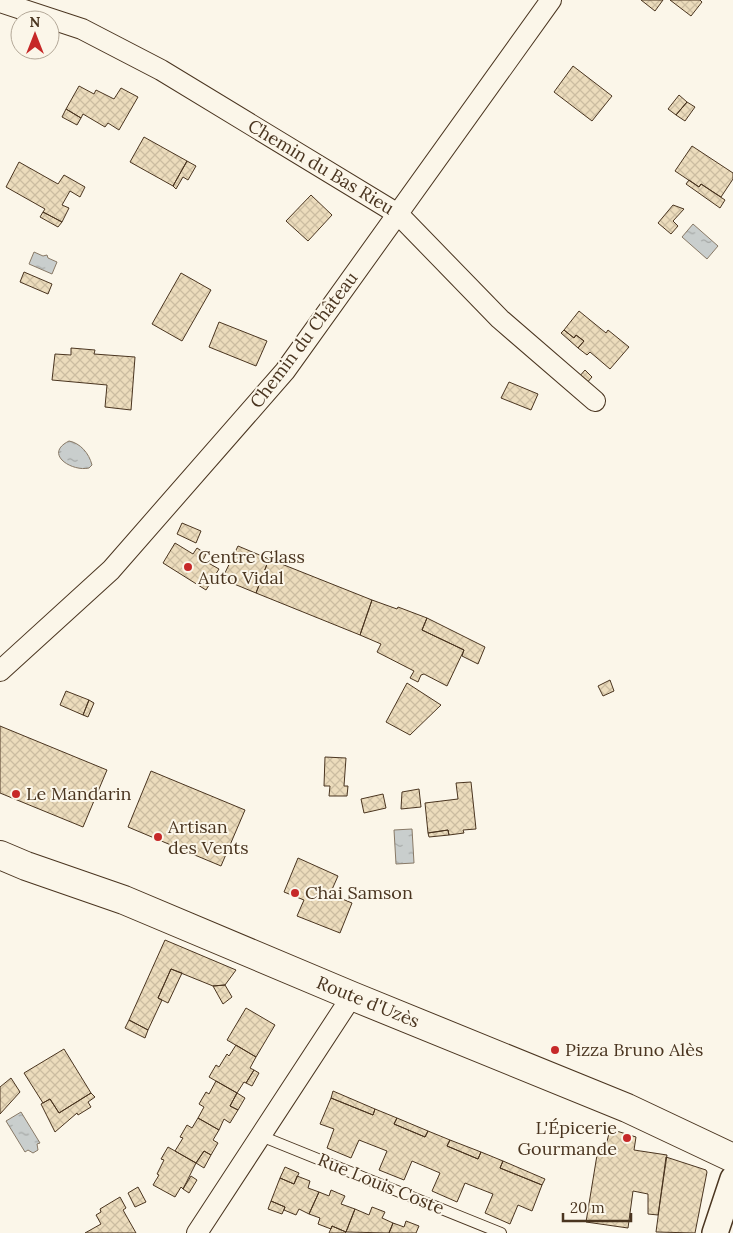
<svg xmlns="http://www.w3.org/2000/svg" width="733" height="1233" font-family="Lora,serif">
	<style>
		.water { fill: url(#water-ripples); stroke: #887966 }
		.building { fill: url(#building-cross-hatch); stroke: #4a3520 }
		.lines { fill: none; stroke-linecap: round; stroke-linejoin: round }
		.service-casing { stroke: #4a3520; stroke-width: 12 }
		.minor-casing { stroke: #4a3520; stroke-width: 22 }
		.tertiary-casing { stroke: #4a3520; stroke-width: 28 }
		.primary-casing { stroke: #4a3520; stroke-width: 30 }
		.service { stroke: #fbf6e9; stroke-width: 10 }
		.minor { stroke: #fbf6e9; stroke-width: 20 }
		.tertiary { stroke: #fbf6e9; stroke-width: 25 }
		.primary { stroke: #fbf6e9; stroke-width: 28 }
		.poi-dot { fill: #c62828; stroke: #fbf6e9; stroke-width: 2 }
		.labels { text-anchor: middle; stroke-width: 4; stroke-linejoin: round; paint-order: stroke }
		.street-label { font-size: 18px; fill: #4a3520; stroke: #fbf6e9 }
		.poi-label { font-size: 18px; fill: #4a3520; stroke: #fbf6e9; text-anchor: start }
	</style>
	<defs>
		<pattern id="water-ripples" width="26" height="14" patternUnits="userSpaceOnUse" patternTransform="scale(1.25)"><rect width="26" height="14" fill="#c9cecd"/><path d="M2 4q2-2 4 0t4 0M15 11q2-2 4 0t4 0" fill="none" stroke="#a5a8a6"/></pattern>
		<pattern id="building-cross-hatch" width="8" height="8" patternUnits="userSpaceOnUse" patternTransform="scale(1.25)"><rect width="8" height="8" fill="#ecdcbc"/><path d="M0 0l8 8M0 8l8-8" fill="none" stroke="#ccbda1"/></pattern>
	</defs>
	<rect width="100%" height="100%" fill="#fbf6e9"/>
	<!-- water -->
	<path class="water" d="M 693,224 L 718,246 L 707,259 L 682,237 Z
		M 34,252 L 43,256 L 47,255 L 48,258 L 57,262 L 52,274 L 29,264 Z
		M 69,441 C 80,443 89,453 92,465 L 89,468 C 72,472 43,454 69,441 Z
		M 412,829 L 414,863 L 396,864 L 394,830 Z
		M 21,1112 L 40,1143 L 37,1144 L 38,1150 L 33,1153 L 28,1150 L 25,1152 L 6,1121 Z"/>
	<!-- building -->
	<path class="building" d="M 641,0 L 663,0 L 655,11 Z
		M 670,0 L 700,0 L 702,2 L 691,16 Z
		M 573,66 L 612,96 L 592,121 L 554,92 Z
		M 79,86 L 94,94 L 96,90 L 114,99 L 121,88 L 138,97 L 119,130 L 108,123 L 105,127 L 83,114 L 81,118 L 66,109 Z
		M 679,95 L 687,102 L 676,115 L 668,109 Z
		M 687,102 L 695,107 L 685,121 L 676,115 Z
		M 66,109 L 81,118 L 77,125 L 62,117 Z
		M 144,137 L 187,161 L 173,186 L 130,162 Z
		M 692,146 L 733,173 L 733,179 L 721,197 L 701,184 L 699,187 L 675,171 Z
		M 187,161 L 196,166 L 188,180 L 183,177 L 176,189 L 173,186 Z
		M 19,162 L 58,184 L 64,175 L 85,187 L 80,197 L 70,191 L 62,205 L 69,208 L 62,222 L 43,212 L 45,209 L 6,187 Z
		M 689,180 L 699,187 L 701,184 L 725,200 L 720,208 L 686,184 Z
		M 311,195 L 332,215 L 308,241 L 286,221 Z
		M 673,205 L 684,209 L 673,221 L 678,226 L 671,234 L 658,223 Z
		M 43,212 L 62,222 L 58,227 L 40,217 Z
		M 24,272 L 52,284 L 48,294 L 20,282 Z
		M 181,273 L 211,290 L 182,341 L 152,324 Z
		M 579,311 L 606,333 L 608,330 L 629,347 L 610,369 L 590,352 L 587,355 L 578,348 L 584,341 L 576,335 L 574,338 L 564,330 Z
		M 219,322 L 267,341 L 256,366 L 209,347 Z
		M 564,330 L 574,338 L 576,335 L 584,341 L 578,348 L 561,333 Z
		M 71,348 L 95,350 L 94,354 L 135,357 L 131,410 L 105,407 L 107,385 L 52,380 L 55,354 L 71,355 Z
		M 585,370 L 592,377 L 586,384 L 578,378 Z
		M 509,382 L 538,394 L 531,410 L 501,398 Z
		M 182,523 L 201,531 L 196,543 L 177,534 Z
		M 175,543 L 193,554 L 197,548 L 206,554 L 203,560 L 219,569 L 206,590 L 163,563 Z
		M 238,546 L 269,559 L 256,593 L 222,579 Z
		M 269,559 L 372,600 L 360,635 L 256,593 Z
		M 372,600 L 397,609 L 398,607 L 427,618 L 422,630 L 464,650 L 447,686 L 424,674 L 421,675 L 418,682 L 410,678 L 414,671 L 377,652 L 381,644 L 360,635 Z
		M 427,618 L 485,647 L 478,664 L 462,656 L 464,650 L 422,630 Z
		M 610,680 L 614,691 L 603,696 L 598,686 Z
		M 407,683 L 441,705 L 410,735 L 386,722 Z
		M 66,691 L 89,700 L 83,715 L 60,705 Z
		M 89,700 L 94,703 L 88,717 L 83,715 Z
		M 0,726 L 107,770 L 83,827 L 0,793 Z
		M 325,757 L 346,758 L 344,786 L 348,786 L 347,796 L 329,796 L 330,786 L 324,786 Z
		M 151,771 L 245,810 L 221,866 L 128,827 Z
		M 471,782 L 476,829 L 463,830 L 464,833 L 449,835 L 448,830 L 428,833 L 425,803 L 458,799 L 456,783 Z
		M 419,789 L 421,807 L 401,809 L 402,792 Z
		M 383,794 L 386,808 L 364,813 L 361,799 Z
		M 448,830 L 449,835 L 429,837 L 428,833 Z
		M 298,858 L 338,876 L 330,894 L 352,903 L 340,933 L 297,916 L 304,900 L 284,892 Z
		M 165,940 L 236,970 L 225,985 L 213,986 L 171,969 L 158,998 L 162,1000 L 148,1030 L 129,1020 Z
		M 171,969 L 182,973 L 168,1003 L 158,998 Z
		M 225,985 L 232,997 L 223,1004 L 213,986 Z
		M 246,1008 L 275,1025 L 256,1057 L 227,1040 Z
		M 129,1020 L 148,1030 L 145,1038 L 125,1028 Z
		M 236,1045 L 256,1057 L 250,1068 L 254,1070 L 246,1083 L 244,1082 L 237,1093 L 209,1077 L 216,1065 L 219,1067 L 227,1054 L 229,1056 Z
		M 64,1049 L 91,1093 L 59,1113 L 50,1099 L 43,1103 L 24,1073 Z
		M 254,1070 L 259,1073 L 252,1086 L 246,1083 Z
		M 11,1078 L 20,1092 L 0,1114 L 0,1087 Z
		M 216,1081 L 237,1093 L 230,1106 L 238,1110 L 230,1123 L 224,1119 L 219,1130 L 198,1118 L 204,1107 L 199,1104 L 206,1092 L 209,1094 Z
		M 333,1091 L 375,1109 L 373,1115 L 331,1098 Z
		M 91,1093 L 95,1097 L 88,1102 L 91,1107 L 78,1115 L 77,1113 L 55,1132 L 41,1104 L 50,1099 L 59,1113 Z
		M 237,1093 L 245,1098 L 238,1110 L 230,1106 Z
		M 331,1098 L 373,1115 L 375,1109 L 397,1118 L 394,1124 L 425,1137 L 428,1131 L 450,1140 L 447,1146 L 478,1159 L 481,1152 L 503,1161 L 500,1168 L 542,1185 L 532,1211 L 518,1205 L 510,1224 L 485,1213 L 493,1194 L 465,1183 L 457,1202 L 432,1191 L 440,1173 L 412,1161 L 404,1180 L 379,1170 L 387,1151 L 359,1140 L 351,1158 L 327,1148 L 334,1129 L 320,1124 Z
		M 198,1118 L 219,1130 L 213,1140 L 218,1143 L 211,1155 L 204,1151 L 196,1163 L 175,1151 L 183,1138 L 180,1137 L 187,1125 L 192,1128 Z
		M 397,1118 L 428,1131 L 425,1137 L 394,1124 Z
		M 610,1129 L 636,1137 L 634,1150 L 667,1155 L 658,1215 L 648,1214 L 648,1194 L 633,1191 L 628,1228 L 586,1222 L 598,1149 L 605,1150 Z
		M 450,1140 L 481,1152 L 478,1159 L 447,1146 Z
		M 168,1147 L 196,1163 L 183,1189 L 181,1187 L 175,1197 L 153,1185 L 159,1175 L 157,1174 L 164,1160 L 161,1159 Z
		M 204,1151 L 211,1155 L 204,1168 L 196,1163 Z
		M 666,1157 L 706,1170 L 707,1172 L 695,1233 L 656,1232 Z
		M 503,1161 L 545,1179 L 542,1185 L 500,1168 Z
		M 285,1167 L 299,1173 L 294,1184 L 280,1178 Z
		M 191,1176 L 197,1180 L 189,1193 L 183,1189 Z
		M 297,1176 L 310,1181 L 308,1188 L 319,1192 L 309,1214 L 299,1209 L 296,1215 L 284,1210 L 285,1207 L 271,1201 L 280,1178 L 294,1184 Z
		M 138,1187 L 146,1202 L 135,1207 L 128,1193 Z
		M 331,1190 L 345,1196 L 341,1204 L 355,1209 L 346,1232 L 332,1226 L 331,1229 L 318,1224 L 320,1218 L 309,1214 L 319,1192 L 329,1196 Z
		M 120,1197 L 126,1208 L 123,1210 L 136,1233 L 85,1233 L 101,1224 L 96,1215 L 101,1212 L 100,1209 Z
		M 271,1201 L 285,1207 L 282,1214 L 268,1209 Z
		M 372,1207 L 385,1212 L 382,1218 L 393,1223 L 389,1233 L 346,1232 L 355,1209 L 369,1215 Z
		M 406,1221 L 419,1226 L 416,1233 L 389,1233 L 393,1223 L 404,1227 Z
		M 332,1226 L 346,1232 L 345,1233 L 329,1233 Z"/>
	<g class="lines">
		<defs>
			<path id="service" d="M 261,1136 L 501,1233"/>
			<path id="minor" d="M 0,2 L 82,29 L 161,70 L 398,214 L 500,319 L 595,401
				M 0,671 L 111,570 L 285,371 L 551,0
				M 197,1233 L 352,996"/>
			<path id="tertiary" d="M 715,1233 L 733,1179"/>
			<path id="primary" d="M 0,855 L 26,866 L 124,900 L 352,996 L 627,1108 L 733,1158"/>
		</defs>
		<!-- service casing -->
		<use href="#service" class="service-casing"/>
		<!-- minor casing -->
		<use href="#minor" class="minor-casing"/>
		<!-- tertiary casing -->
		<use href="#tertiary" class="tertiary-casing"/>
		<!-- primary casing -->
		<use href="#primary" class="primary-casing"/>
		<!-- service -->
		<use href="#service" class="service"/>
		<!-- minor -->
		<use href="#minor" class="minor"/>
		<!-- tertiary -->
		<use href="#tertiary" class="tertiary"/>
		<!-- primary -->
		<use href="#primary" class="primary"/>
	</g>
	<!-- markers -->
	<g class="poi-dot">
		<circle cx="188" cy="567" r="5"/>
		<circle cx="16" cy="794" r="5"/>
		<circle cx="158" cy="837" r="5"/>
		<circle cx="295" cy="893" r="5"/>
		<circle cx="555" cy="1050" r="5"/>
		<circle cx="627" cy="1138" r="5"/>
	</g>
	<g class="labels">
		<!-- street labels -->
		<g class="street-label">
			<text transform="translate(321 167) rotate(31)" y="6">Chemin du Bas Rieu</text>
			<text transform="translate(304 340) rotate(-53)" y="6">Chemin du Château</text>
			<text transform="translate(368 1002) rotate(22)" y="6">Route d'Uzès</text>
			<text transform="translate(381 1184) rotate(22)" y="6">Rue Louis Coste</text>
		</g>
		<!-- poi labels -->
		<g class="poi-label">
			<text x="198" y="563">Centre Glass<tspan x="198" dy="21">Auto Vidal</tspan></text>
			<text x="26" y="800">Le Mandarin</text>
			<text x="168" y="833">Artisan<tspan x="168" dy="21">des Vents</tspan></text>
			<text x="305" y="899">Chai Samson</text>
			<text x="565" y="1056">Pizza Bruno Alès</text>
			<text x="617" y="1134" text-anchor="end">L'Épicerie<tspan x="617" dy="21">Gourmande</tspan></text>
		</g>
	</g>
	<!-- north arrow -->
	<g transform="translate(35 35)"><circle r="24" fill="#fbf6e9" stroke="#b4a999"/>
	<path d="M0-4L9 19L0 12L-9 19Z" fill="#c62828"/>
	<text y="-8" font-size="14" font-weight="bold" text-anchor="middle" fill="#4a3520">N</text>
	</g>
	<!-- scale -->
	<path d="M563 1213v8h68v-8" fill="none" stroke="#4a3520" stroke-width="2.5"/>
	<text x="570" y="1213" font-size="15" fill="#4a3520" stroke="#fbf6e9" stroke-width="4" paint-order="stroke">20 m</text>
</svg>
